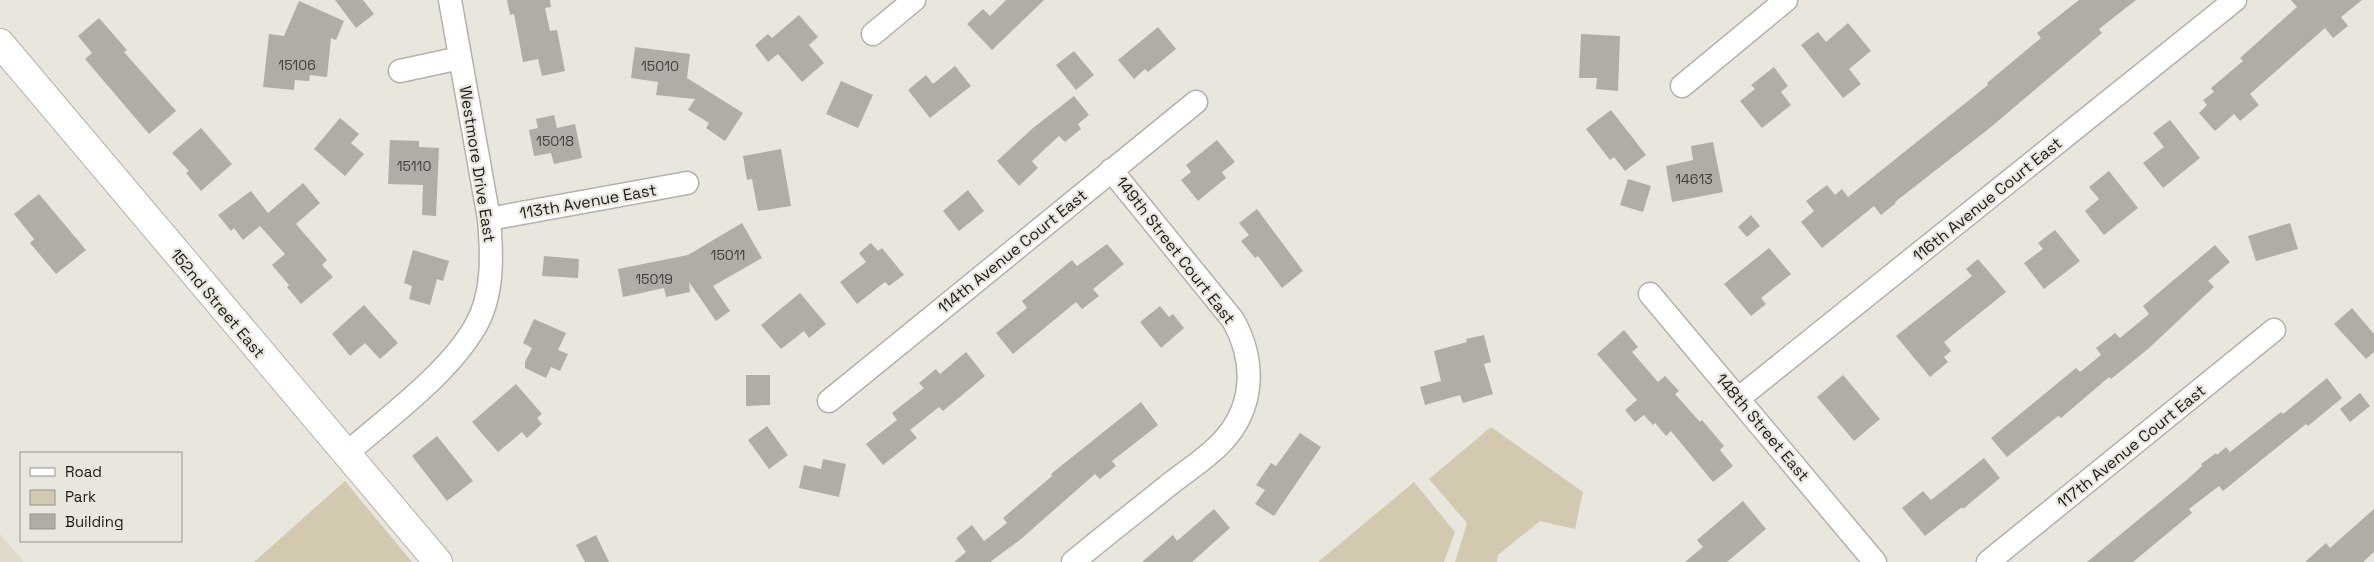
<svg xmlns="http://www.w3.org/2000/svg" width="2374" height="562" font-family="'Space Grotesk',sans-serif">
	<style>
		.built { fill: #e0dacc }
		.green { fill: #d3c9b0 }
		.building { fill: #b0ada6 }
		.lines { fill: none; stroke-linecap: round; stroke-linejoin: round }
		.street-casing { stroke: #b4b1aa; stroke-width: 25 }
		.secondary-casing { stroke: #b4b1aa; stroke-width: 30 }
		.street { stroke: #fff; stroke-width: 22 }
		.secondary { stroke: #fff; stroke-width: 28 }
		.labels { text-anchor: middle; stroke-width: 4.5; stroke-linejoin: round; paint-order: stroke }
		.number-label { font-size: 14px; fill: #403f3b }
		.street-label { font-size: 16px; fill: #1b1a17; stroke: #e9e6de }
	</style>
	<rect width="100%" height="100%" fill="#e9e6de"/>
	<!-- built -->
	<path class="built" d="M 0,534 L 24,562 L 0,562 Z"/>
	<!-- green -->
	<path class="green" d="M 1491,427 L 1583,492 L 1575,529 L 1540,521 L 1498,555 L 1497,562 L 1455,562 L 1467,523 L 1429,479 Z
		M 345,481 L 412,562 L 254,562 Z
		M 1414,482 L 1455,532 L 1444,562 L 1318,562 Z"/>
	<!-- building -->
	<path class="building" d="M 335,0 L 363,0 L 374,14 L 356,28 Z
		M 507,0 L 550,0 L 551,7 L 545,8 L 550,31 L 557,30 L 565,71 L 542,76 L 538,59 L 523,62 L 514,14 L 510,15 Z
		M 1006,0 L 1044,0 L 992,50 L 967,24 L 983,9 L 990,16 Z
		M 2079,0 L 2136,0 L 2099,29 L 2102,33 L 1991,127 L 1895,202 L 1896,203 L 1881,215 L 1874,206 L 1822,248 L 1801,222 L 1814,211 L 1806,201 L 1827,185 L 1835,195 L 1842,189 L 1848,197 L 1988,85 L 1987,83 L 2041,38 L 2037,33 Z
		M 2291,0 L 2362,0 L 2341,17 L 2348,26 L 2333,38 L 2325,28 L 2250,94 L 2259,105 L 2240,121 L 2234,114 L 2215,131 L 2199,113 L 2207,105 L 2203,100 L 2214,92 L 2211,88 L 2243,61 L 2240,58 L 2297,7 Z
		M 299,1 L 344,21 L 336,40 L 331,38 L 327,77 L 310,75 L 309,81 L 295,80 L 294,90 L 263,87 L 269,34 L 284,36 Z
		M 799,15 L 818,37 L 809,45 L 824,63 L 802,82 L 778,54 L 768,62 L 755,45 L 768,34 L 772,38 Z
		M 99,18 L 127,50 L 124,52 L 176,111 L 149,134 L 85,59 L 92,53 L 78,36 Z
		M 1848,23 L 1871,51 L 1849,69 L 1861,84 L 1843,98 L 1801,45 L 1818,32 L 1826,42 Z
		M 1158,27 L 1176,49 L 1148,72 L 1145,69 L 1134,79 L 1118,60 Z
		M 1581,34 L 1620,36 L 1618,91 L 1596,89 L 1597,78 L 1579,78 Z
		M 635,47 L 690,54 L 687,78 L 743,113 L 725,141 L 706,128 L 709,123 L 688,110 L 695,99 L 656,95 L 658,82 L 631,78 Z
		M 1074,51 L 1094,75 L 1076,90 L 1056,65 Z
		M 955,66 L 971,86 L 930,118 L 908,90 L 926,75 L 933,84 Z
		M 1774,67 L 1788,86 L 1781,92 L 1791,105 L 1762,128 L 1740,101 L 1755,89 L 1751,85 Z
		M 841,81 L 873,95 L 858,128 L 826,114 Z
		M 1074,96 L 1089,115 L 1078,124 L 1081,129 L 1065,142 L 1059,136 L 1032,161 L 1038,168 L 1019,186 L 997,161 L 1033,128 Z
		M 1611,110 L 1646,155 L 1625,171 L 1614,157 L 1610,160 L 1586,129 Z
		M 554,115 L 557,128 L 575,124 L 582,158 L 554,164 L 551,153 L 534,156 L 529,130 L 538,128 L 536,119 Z
		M 340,118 L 359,134 L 351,143 L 364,154 L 345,176 L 314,149 Z
		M 2170,120 L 2200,158 L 2163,188 L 2143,163 L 2164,147 L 2153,133 Z
		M 201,128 L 232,164 L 201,191 L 186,173 L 189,171 L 172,153 Z
		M 390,140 L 419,141 L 419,147 L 439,148 L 436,216 L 422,215 L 423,185 L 388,184 Z
		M 1217,140 L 1235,162 L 1222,172 L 1226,178 L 1198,201 L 1181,180 L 1191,172 L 1186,165 Z
		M 1713,142 L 1723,192 L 1672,202 L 1666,166 L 1693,160 L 1691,146 Z
		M 781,149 L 791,206 L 758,211 L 752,179 L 747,180 L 743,156 Z
		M 2109,171 L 2138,208 L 2104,235 L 2085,211 L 2099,199 L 2089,187 Z
		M 1628,179 L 1651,186 L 1643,212 L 1620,205 Z
		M 303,183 L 320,203 L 296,224 L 327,260 L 322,265 L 333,277 L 301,304 L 287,287 L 289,285 L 272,265 L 285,254 L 260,226 L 243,240 L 234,228 L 231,231 L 218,215 L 251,191 L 268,213 Z
		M 968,190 L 984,211 L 959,231 L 943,211 Z
		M 39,194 L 86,250 L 56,274 L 30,243 L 34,239 L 14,214 Z
		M 1257,209 L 1303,271 L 1282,288 L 1258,256 L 1255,258 L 1241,241 L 1249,235 L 1239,223 Z
		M 1751,215 L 1760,226 L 1747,237 L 1738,227 Z
		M 742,223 L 762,258 L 713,286 L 730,311 L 716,321 L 689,282 L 690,292 L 666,297 L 664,288 L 623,297 L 618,269 L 688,255 Z
		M 2290,223 L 2298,249 L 2256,261 L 2248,236 Z
		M 2055,230 L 2080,261 L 2044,289 L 2024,263 L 2043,249 L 2038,243 Z
		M 871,243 L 878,251 L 882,248 L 904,275 L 889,286 L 885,282 L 857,304 L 840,282 L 866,262 L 859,253 Z
		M 1107,244 L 1124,264 L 1093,289 L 1099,296 L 1082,309 L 1076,302 L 1013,354 L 996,333 L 1027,308 L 1022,301 L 1072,260 L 1077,266 Z
		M 2215,245 L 2230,262 L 2208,281 L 2214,287 L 2148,349 L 2111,379 L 2109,377 L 2061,418 L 2058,416 L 2007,457 L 1991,438 L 2076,368 L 2080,372 L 2101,355 L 2096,348 L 2115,333 L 2120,338 L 2149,314 L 2143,306 Z
		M 1769,248 L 1791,274 L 1761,298 L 1766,304 L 1751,316 L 1724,284 Z
		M 413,250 L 449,261 L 443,281 L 437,279 L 430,305 L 409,299 L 412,286 L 404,283 Z
		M 544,256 L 579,259 L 578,278 L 542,276 Z
		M 1978,259 L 2006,292 L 1944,342 L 1951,351 L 1944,357 L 1948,362 L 1930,377 L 1896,336 L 1972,276 L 1966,269 Z
		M 800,293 L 826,324 L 809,338 L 804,331 L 781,349 L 761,325 Z
		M 364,305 L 398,343 L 380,359 L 365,343 L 350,356 L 332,334 Z
		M 1160,306 L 1169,317 L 1173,314 L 1184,328 L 1161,348 L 1140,322 Z
		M 2352,308 L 2374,334 L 2374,352 L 2366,359 L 2334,324 Z
		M 534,319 L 566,333 L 558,350 L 568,354 L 560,371 L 551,367 L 546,378 L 525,368 L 525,362 L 532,348 L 523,343 Z
		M 1624,330 L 1638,347 L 1632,352 L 1658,382 L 1665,376 L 1679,391 L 1675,394 L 1700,422 L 1702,420 L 1724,446 L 1720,450 L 1733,466 L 1713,482 L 1671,431 L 1666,436 L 1655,423 L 1653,425 L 1644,415 L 1635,422 L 1625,410 L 1637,400 L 1597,354 Z
		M 1484,335 L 1491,362 L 1484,364 L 1493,394 L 1463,403 L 1460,395 L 1425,405 L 1420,387 L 1441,381 L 1434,351 L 1467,342 L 1466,339 Z
		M 966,352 L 985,376 L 943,411 L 939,407 L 910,430 L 917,438 L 883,465 L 866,444 L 897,420 L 892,413 L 924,388 L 919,383 L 936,369 L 940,374 Z
		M 746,375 L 770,375 L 770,405 L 746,406 Z
		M 1843,375 L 1880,419 L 1854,441 L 1817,397 Z
		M 2327,378 L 2342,398 L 2308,426 L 2306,424 L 2223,491 L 2219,486 L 2189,509 L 2192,513 L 2133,562 L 2087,562 L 2189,478 L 2202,466 L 2201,464 L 2216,453 L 2217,455 L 2226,447 L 2230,452 L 2281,412 L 2283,414 Z
		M 516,384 L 542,414 L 537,418 L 542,424 L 527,438 L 522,432 L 498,452 L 472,422 Z
		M 2360,393 L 2370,406 L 2350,422 L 2340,409 Z
		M 1141,402 L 1158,425 L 1112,461 L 1116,466 L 1100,479 L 1095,474 L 1021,539 L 990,562 L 954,562 L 966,552 L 956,538 L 972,525 L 984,541 L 1007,523 L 1003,518 L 1052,476 L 1051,474 Z
		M 767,426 L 788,455 L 769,469 L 748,440 Z
		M 1300,433 L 1321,447 L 1274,516 L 1255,504 L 1265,490 L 1256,485 L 1271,463 L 1276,466 Z
		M 437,436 L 473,481 L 447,501 L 412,456 Z
		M 1984,458 L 2000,478 L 1963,509 L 1962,507 L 1925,536 L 1902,508 L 1923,491 L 1931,500 Z
		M 823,459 L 846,464 L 839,497 L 799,488 L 804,465 L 821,469 Z
		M 1743,501 L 1766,529 L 1727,562 L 1685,562 L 1703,547 L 1697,540 Z
		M 1214,509 L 1230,528 L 1192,562 L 1142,562 L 1173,535 L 1177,541 Z
		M 2374,509 L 2374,552 L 2363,562 L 2305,562 L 2326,543 L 2330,548 Z
		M 596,535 L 609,562 L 585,562 L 576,545 Z"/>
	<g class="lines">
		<defs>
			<path id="street" d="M 873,34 L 914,0
				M 400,71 L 460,58
				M 1682,86 L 1786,0
				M 489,219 L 687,183
				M 1650,294 L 1875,562
				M 1739,398 L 2235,0
				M 829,401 L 1196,102
				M 346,454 C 388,417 447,375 475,327 C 494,295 492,254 489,219 L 450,0
				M 1073,562 C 1103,537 1134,513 1165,488 C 1183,473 1205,460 1221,443 C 1255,408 1256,361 1233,320 L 1111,170
				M 1988,562 L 2274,330"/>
			<path id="secondary" d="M 0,43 L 438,562"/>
		</defs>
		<!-- street casing -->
		<use href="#street" class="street-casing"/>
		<!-- secondary casing -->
		<use href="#secondary" class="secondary-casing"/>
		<!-- street -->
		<use href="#street" class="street"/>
		<!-- secondary -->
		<use href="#secondary" class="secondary"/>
	</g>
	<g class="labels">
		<!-- number labels -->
		<g class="number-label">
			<text x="297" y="70">15106</text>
			<text x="660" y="71">15010</text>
			<text x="555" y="146">15018</text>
			<text x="414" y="171">15110</text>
			<text x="1694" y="184">14613</text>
			<text x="728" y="260">15011</text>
			<text x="654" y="284">15019</text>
		</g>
		<!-- street labels -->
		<g class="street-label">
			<text transform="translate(478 164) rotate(81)" y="6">Westmore Drive East</text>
			<text transform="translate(1987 199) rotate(-39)" y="6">116th Avenue Court East</text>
			<text transform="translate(588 201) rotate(-10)" y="6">113th Avenue East</text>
			<text transform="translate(1176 250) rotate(52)" y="6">149th Street Court East</text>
			<text transform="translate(1012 251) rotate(-39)" y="6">114th Avenue Court East</text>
			<text transform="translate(218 303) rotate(50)" y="6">152nd Street East</text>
			<text transform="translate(1763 427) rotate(50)" y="6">148th Street East</text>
			<text transform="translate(2131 446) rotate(-39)" y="6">117th Avenue Court East</text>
		</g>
	</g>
	<!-- legend -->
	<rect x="20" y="452" width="162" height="90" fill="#e9e6de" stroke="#97948e"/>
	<rect x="30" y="468" width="25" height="8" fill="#ffffff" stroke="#97948e"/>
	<text x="65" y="477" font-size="15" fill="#1b1a17">Road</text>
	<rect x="30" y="490" width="25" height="15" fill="#d3c9b0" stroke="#97948e"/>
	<text x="65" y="502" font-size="15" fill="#1b1a17">Park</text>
	<rect x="30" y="514" width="25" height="15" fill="#b0ada6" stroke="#97948e"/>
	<text x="65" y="527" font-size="15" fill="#1b1a17">Building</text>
</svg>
